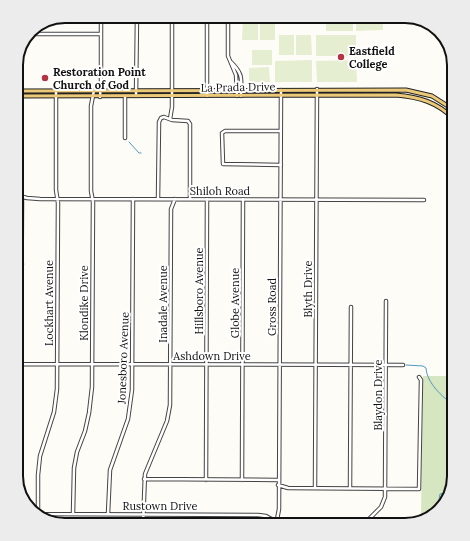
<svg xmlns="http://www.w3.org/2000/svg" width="470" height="541" font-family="Lora,serif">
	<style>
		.green { fill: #d6e6c1 }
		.pitch { fill: #e6eed2 }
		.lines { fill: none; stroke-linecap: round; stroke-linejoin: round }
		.stream { stroke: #4d98c1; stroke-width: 1 }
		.minor-casing { stroke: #444; stroke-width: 4.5 }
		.major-casing { stroke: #222; stroke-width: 5 }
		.minor { stroke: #fff; stroke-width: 2.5 }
		.major { stroke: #ebc979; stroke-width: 3 }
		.poi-dot { fill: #b43542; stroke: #fff; stroke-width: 1.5 }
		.labels { text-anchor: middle; stroke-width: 4; stroke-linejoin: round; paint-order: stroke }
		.poi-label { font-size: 11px; font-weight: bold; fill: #111; stroke: #fff; text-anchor: start }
		.street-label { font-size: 11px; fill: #111; stroke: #fff }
		.rim { fill: none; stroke: #111; stroke-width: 2 }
	</style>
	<rect width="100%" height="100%" fill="#fefcf6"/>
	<!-- green -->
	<path class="green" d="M 423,376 L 454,376 L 454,476 L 449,498 L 434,515 L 421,520 Z"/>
	<!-- pitch -->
	<path class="pitch" d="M 326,16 L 353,16 L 353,31 L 326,31 Z
		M 356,16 L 383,16 L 383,30 L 356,31 Z
		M 243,20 L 258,20 L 258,40 L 242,40 Z
		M 260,20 L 275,20 L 275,40 L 260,40 Z
		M 279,35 L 294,35 L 294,55 L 279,55 Z
		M 296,35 L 311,35 L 312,55 L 296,55 Z
		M 316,35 L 356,35 L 356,56 L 316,56 Z
		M 252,50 L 272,50 L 272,65 L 252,65 Z
		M 312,60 L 312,82 L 275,82 L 275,61 Z
		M 356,60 L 357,82 L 317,82 L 316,61 Z
		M 269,67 L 270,82 L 249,82 L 249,68 Z"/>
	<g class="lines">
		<!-- stream -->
		<path class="stream" d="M 129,142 L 139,153 L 141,153
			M 406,365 L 423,366 L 426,368 C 427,383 442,397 454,405
			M 437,511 L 440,494 L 445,493 L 449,495"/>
		<defs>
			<path id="minor" d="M 228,16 L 228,56 L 236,75 L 237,96
				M 30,34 L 101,34
				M 231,62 C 244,75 241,79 241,96
				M 125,96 L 125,138
				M 136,96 L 137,16
				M 207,96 L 207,16
				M 100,97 L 101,82 L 101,16
				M 446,112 L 454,102
				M 170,119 L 172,107 L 172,16
				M 281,165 L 223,164 L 222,133 L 225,131 L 281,131
				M 16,195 L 27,198 L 40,199 L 424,200
				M 20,196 L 21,90
				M 158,199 L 159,122 L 161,118 L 164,117 L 172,120 L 188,121 L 190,124 L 190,199
				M 16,264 L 22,264
				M 21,364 L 403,365
				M 16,402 L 20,396 L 21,386 L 22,196
				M 144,479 L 278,480
				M 206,480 L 207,199
				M 242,480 L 243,199
				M 278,485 L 288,488 L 419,489 L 421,380 L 419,377
				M 315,488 L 317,89
				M 350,488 L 351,307
				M 37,514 L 258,515 L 266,516 L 282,525
				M 38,514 L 38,475 L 40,456 L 54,412 L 57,389 L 58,203 L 56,190 L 56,90
				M 73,514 L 74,468 L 77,452 L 85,431 L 89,413 L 92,387 L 93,202 L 91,191 L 91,106 L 94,90
				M 108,514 L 110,470 L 128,419 L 132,390 L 133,199
				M 143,525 L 145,474 L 167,421 L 170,405 L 171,209 L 175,199
				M 276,525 L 279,509 L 281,90
				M 363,525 L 381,507 L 385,497 L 386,301"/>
			<path id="major" d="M 16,91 L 406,90 L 432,96 L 454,110
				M 16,96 L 396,95 C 419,97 437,102 454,119"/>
		</defs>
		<!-- minor casing -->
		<use href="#minor" class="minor-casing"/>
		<!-- major casing -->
		<use href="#major" class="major-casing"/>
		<!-- minor -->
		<use href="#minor" class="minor"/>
		<!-- major -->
		<use href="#major" class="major"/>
	</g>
	<!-- markers -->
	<g class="poi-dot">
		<circle cx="341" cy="57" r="4"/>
		<circle cx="45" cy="78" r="4"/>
	</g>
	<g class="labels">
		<!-- poi labels -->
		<g class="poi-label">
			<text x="349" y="55">Eastfield<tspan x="349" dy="13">College</tspan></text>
			<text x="53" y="76">Restoration Point<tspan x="53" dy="13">Church of God</tspan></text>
		</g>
		<!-- street labels -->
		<g class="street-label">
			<text transform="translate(238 87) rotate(-1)" y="4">La Prada Drive</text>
			<text x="220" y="195">Shiloh Road</text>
			<text transform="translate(308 289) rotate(-90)" y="4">Blyth Drive</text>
			<text transform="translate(199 291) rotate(-90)" y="4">Hillsboro Avenue</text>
			<text transform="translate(49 303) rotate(-90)" y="4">Lockhart Avenue</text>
			<text transform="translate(84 303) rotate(-90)" y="4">Klondike Drive</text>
			<text transform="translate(235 303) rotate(-90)" y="4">Globe Avenue</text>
			<text transform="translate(163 304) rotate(-90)" y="4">Inadale Avenue</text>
			<text transform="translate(272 307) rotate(-90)" y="4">Gross Road</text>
			<text x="212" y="360">Ashdown Drive</text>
			<text transform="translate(123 358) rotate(-88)" y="4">Jonesboro Avenue</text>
			<text transform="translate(378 395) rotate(-90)" y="4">Blaydon Drive</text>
			<text x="160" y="510">Rustown Drive</text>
		</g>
	</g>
	<!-- crop -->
	<path d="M0 0H470V541H0ZM65 23H405A42 42 0 0 1 447 65V476A42 42 0 0 1 405 518H65A42 42 0 0 1 23 476V65A42 42 0 0 1 65 23Z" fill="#ececec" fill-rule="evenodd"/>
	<path class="rim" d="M65 23H405A42 42 0 0 1 447 65V476A42 42 0 0 1 405 518H65A42 42 0 0 1 23 476V65A42 42 0 0 1 65 23Z"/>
</svg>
